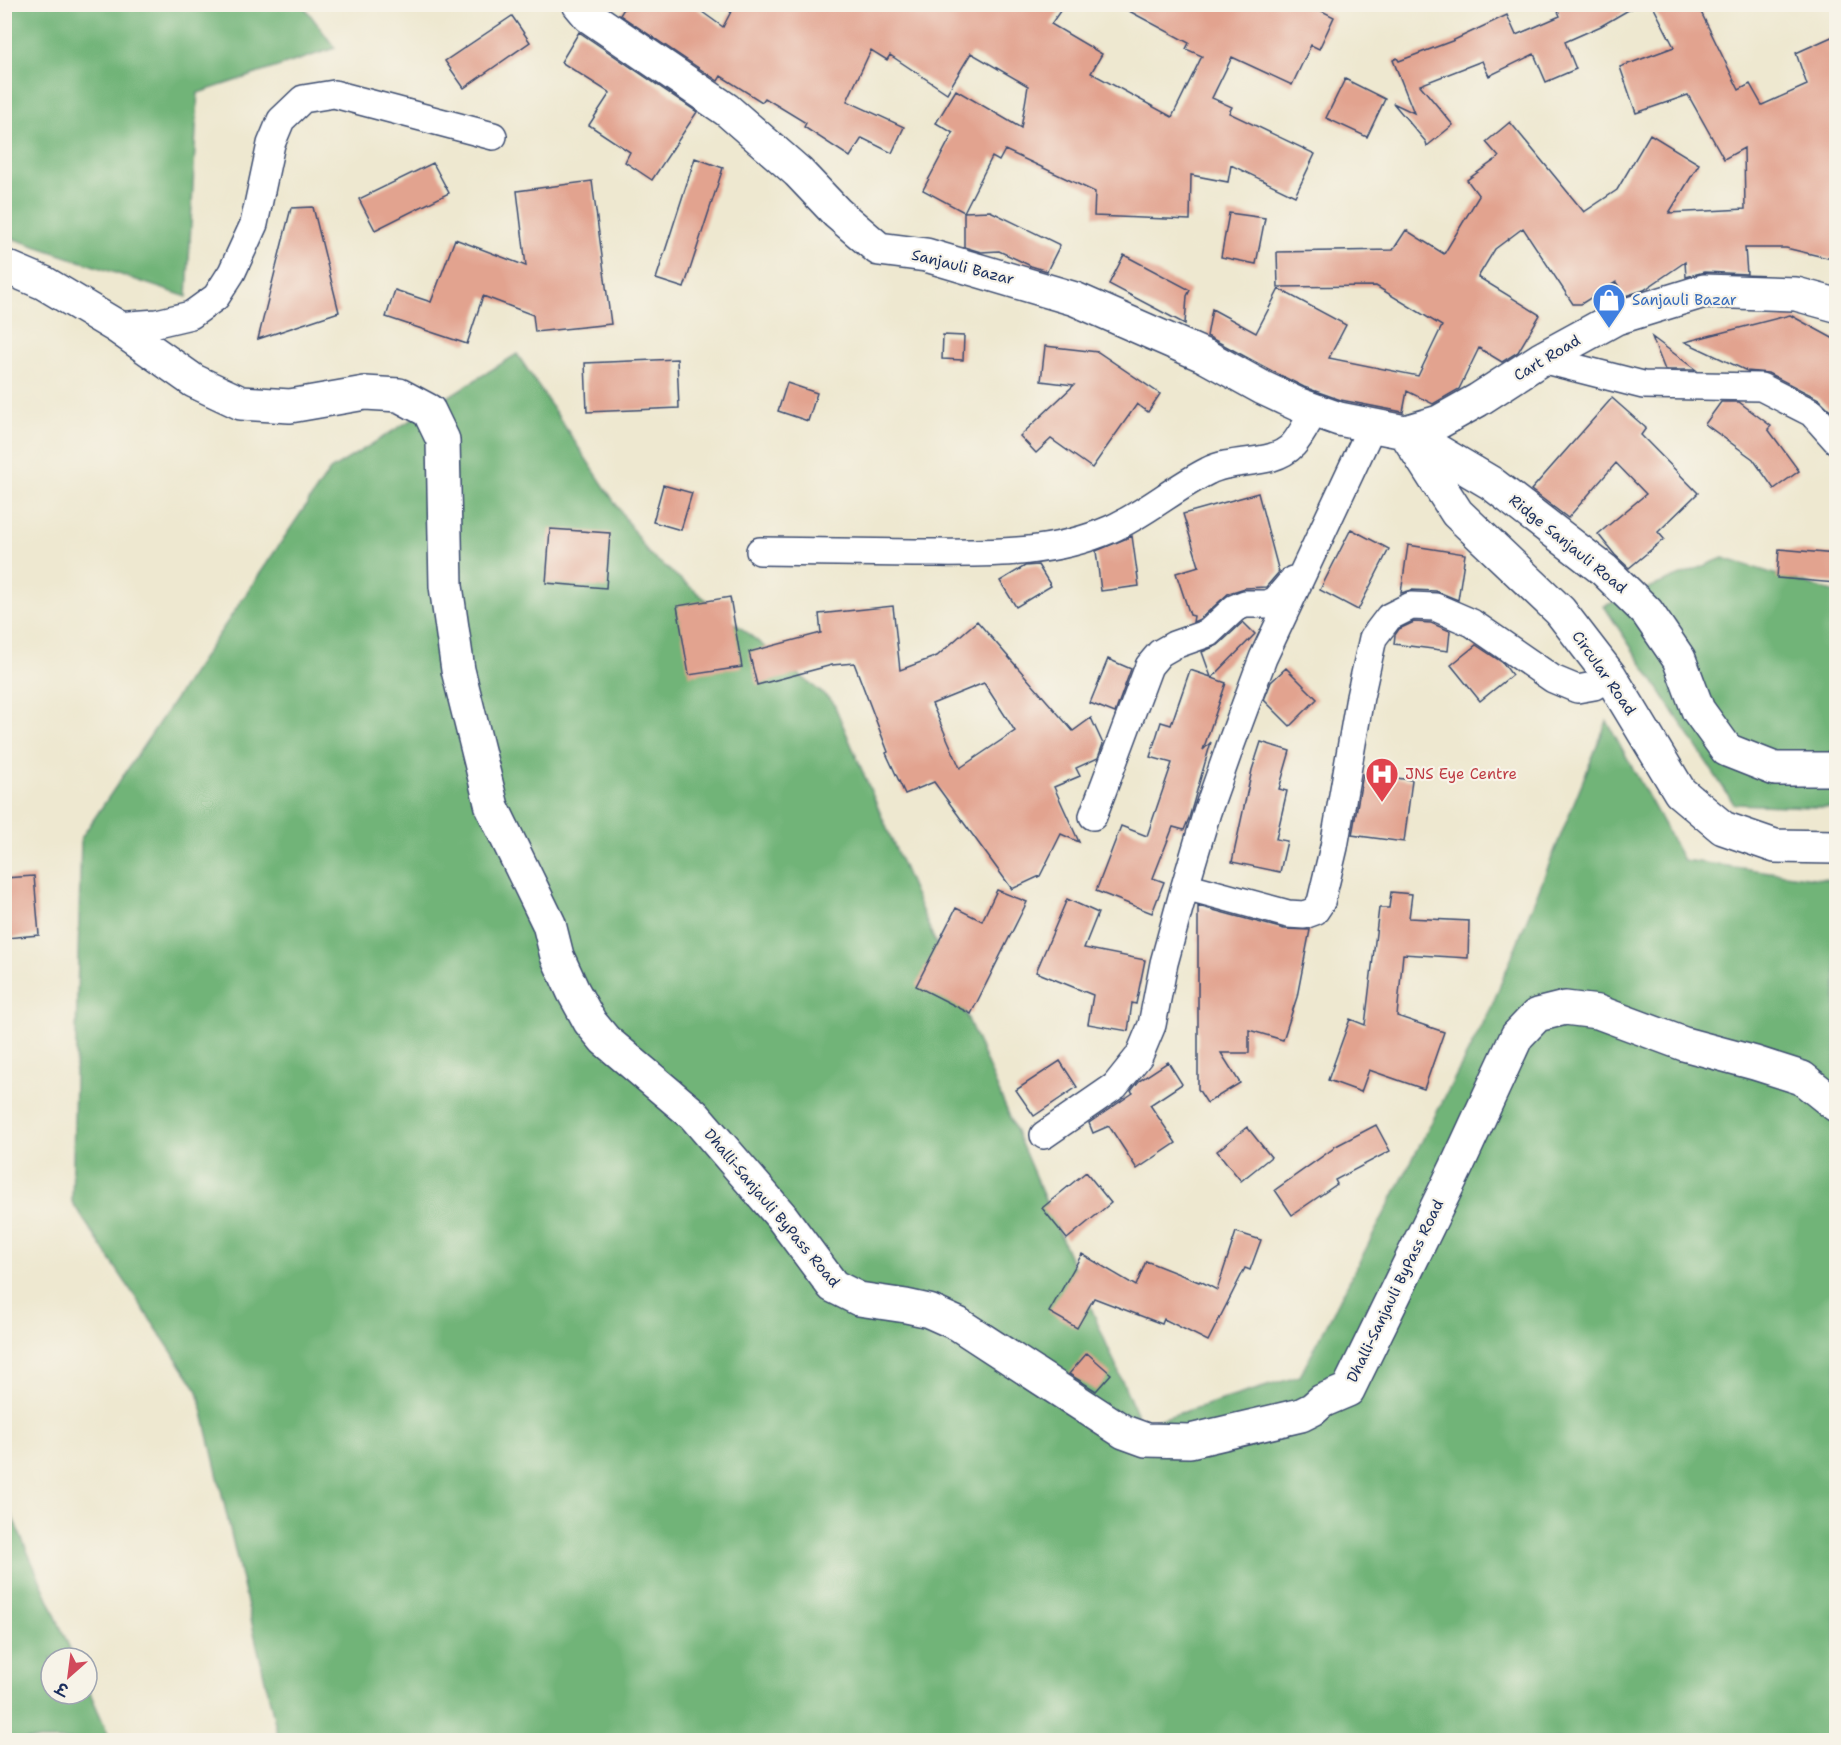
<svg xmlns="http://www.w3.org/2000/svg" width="1841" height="1745" font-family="'Shantell Sans','Playpen Sans Deva',sans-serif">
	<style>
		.forest { fill: #71b478; stroke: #46726b; stroke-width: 1.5 }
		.building { fill: #e2a38f; fill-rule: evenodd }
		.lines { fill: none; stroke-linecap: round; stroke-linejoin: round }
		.minor-casing { stroke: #3b4b6f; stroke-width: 30 }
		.tertiary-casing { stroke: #3b4b6f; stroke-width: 36 }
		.secondary-casing { stroke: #3b4b6f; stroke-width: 36 }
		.primary-casing { stroke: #3b4b6f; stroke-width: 36 }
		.minor { stroke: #fff; stroke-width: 27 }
		.tertiary { stroke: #fff; stroke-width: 33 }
		.secondary { stroke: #fff; stroke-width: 33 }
		.primary { stroke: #fff; stroke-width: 33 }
		.labels { text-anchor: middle; stroke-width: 4.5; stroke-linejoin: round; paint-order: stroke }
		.street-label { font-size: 15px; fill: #1b2f5e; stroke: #f7f3e8 }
		.shop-label { font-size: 15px; fill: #366cbe; stroke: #f7f3e8; text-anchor: start }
		.health-label { font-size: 15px; fill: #be3a42; stroke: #f7f3e8; text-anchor: start }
	</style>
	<rect width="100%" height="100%" fill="#f7f3e8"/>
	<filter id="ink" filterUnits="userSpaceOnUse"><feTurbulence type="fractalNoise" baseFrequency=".0167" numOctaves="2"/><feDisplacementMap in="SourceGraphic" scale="12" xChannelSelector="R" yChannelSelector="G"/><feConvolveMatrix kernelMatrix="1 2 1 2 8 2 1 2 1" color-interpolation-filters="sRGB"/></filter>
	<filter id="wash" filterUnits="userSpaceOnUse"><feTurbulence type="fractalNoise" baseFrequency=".008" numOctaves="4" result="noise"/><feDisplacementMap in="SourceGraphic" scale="24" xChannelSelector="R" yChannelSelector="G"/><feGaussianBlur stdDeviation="1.35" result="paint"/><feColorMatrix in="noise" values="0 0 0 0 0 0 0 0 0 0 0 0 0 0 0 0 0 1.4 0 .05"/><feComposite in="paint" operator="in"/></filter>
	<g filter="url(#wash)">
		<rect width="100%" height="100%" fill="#eee8d0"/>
		<!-- forest -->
		<path class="forest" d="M 5,4 L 303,5 L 335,48 L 198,93 L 187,297 L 5,236 Z
			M 517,354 L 648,553 L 833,702 L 1141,1425 L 1300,1376 L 1491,1008 L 1607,721 L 1683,860 L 1836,881 L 1836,1740 L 279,1740 L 198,1391 L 72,1202 L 81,838 L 330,470 Z
			M 1723,558 L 1836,593 L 1836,808 L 1734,804 L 1604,606 Z
			M 5,1500 L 74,1658 L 51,1658 L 51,1694 L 87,1694 L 87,1686 L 111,1740 L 5,1740 Z"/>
		<g id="blocks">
			<!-- building -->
			<path class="building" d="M 627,4 L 691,4 L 723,27 L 735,4 L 1065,4 L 1051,24 L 1102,54 L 1091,73 L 1172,117 L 1202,56 L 1186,49 L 1189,43 L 1116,4 L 1308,4 L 1334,17 L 1319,49 L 1311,45 L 1292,85 L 1232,57 L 1212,98 L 1232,107 L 1229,113 L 1315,154 L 1295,196 L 1231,165 L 1228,182 L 1191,175 L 1190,220 L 1094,216 L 1095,192 L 1005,150 L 999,161 L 992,157 L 964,212 L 923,190 L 953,133 L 936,123 L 956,90 L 1021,128 L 1028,86 L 971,53 L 947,93 L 890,55 L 887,60 L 871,50 L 847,101 L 904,127 L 892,153 L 862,138 L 850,157 L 804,127 L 806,123 L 765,98 L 762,102 L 721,76 L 718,81 L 620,15 Z
				M 1555,4 L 1639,4 L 1601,26 L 1565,42 L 1576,69 L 1546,82 L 1534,54 L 1489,76 L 1482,61 L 1420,85 L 1453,125 L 1427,146 L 1426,142 L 1393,103 L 1414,113 L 1393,60 L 1397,58 L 1399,61 L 1452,41 L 1507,15 L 1516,35 L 1560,16 Z
				M 1652,4 L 1697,4 L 1739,90 L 1750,84 L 1762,105 L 1807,85 L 1796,53 L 1836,35 L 1836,176 L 1834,212 L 1836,213 L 1836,260 L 1786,248 L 1745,248 L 1747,274 L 1704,272 L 1686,277 L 1685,262 L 1644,290 L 1625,296 L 1616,282 L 1581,304 L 1573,304 L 1523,228 L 1495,249 L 1478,277 L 1540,315 L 1518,352 L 1502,362 L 1479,348 L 1459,389 L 1433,404 L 1407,391 L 1403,412 L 1341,400 L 1304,387 L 1272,371 L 1207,336 L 1212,309 L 1256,333 L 1279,289 L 1346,325 L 1329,358 L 1418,376 L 1442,326 L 1376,286 L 1278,287 L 1277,252 L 1393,250 L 1406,230 L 1444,254 L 1479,196 L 1467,180 L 1499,157 L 1486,142 L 1510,122 L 1584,212 L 1617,190 L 1650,134 L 1699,164 L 1669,213 L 1745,209 L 1744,148 L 1724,159 L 1688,95 L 1636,113 L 1620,67 L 1674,47 Z
				M 512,16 L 530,42 L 464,88 L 445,61 Z
				M 579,32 L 697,112 L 652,180 L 625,162 L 630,152 L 589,125 L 610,93 L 561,62 Z
				M 1345,79 L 1385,99 L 1367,137 L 1326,118 Z
				M 695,158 L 723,168 L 684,288 L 656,279 Z
				M 433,163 L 449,193 L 375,230 L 359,199 Z
				M 592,181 L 611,324 L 535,332 L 533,315 L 483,296 L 467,344 L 386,317 L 395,290 L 431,302 L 455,239 L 526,266 L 517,191 Z
				M 313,207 L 339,312 L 258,339 L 291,208 Z
				M 990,211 L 1060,245 L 1047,271 L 1031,266 L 999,251 L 981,252 L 964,247 L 964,212 Z
				M 1229,213 L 1265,218 L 1256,264 L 1221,257 Z
				M 1124,255 L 1190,290 L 1187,296 L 1185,324 L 1109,284 Z
				M 1790,315 L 1836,340 L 1836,412 L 1829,409 L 1819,399 L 1768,373 L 1747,371 L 1685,342 Z
				M 943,335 L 964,336 L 963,360 L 942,359 Z
				M 1652,337 L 1696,370 L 1665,370 Z
				M 1045,346 L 1098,352 L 1160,394 L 1148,412 L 1137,404 L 1092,468 L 1051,439 L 1036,453 L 1020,436 L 1074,385 L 1041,381 Z
				M 677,359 L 679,408 L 587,412 L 585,363 Z
				M 787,383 L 817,393 L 808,421 L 778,411 Z
				M 1612,398 L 1646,428 L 1641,435 L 1698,493 L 1658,532 L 1664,539 L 1629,568 L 1615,555 L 1598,534 L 1646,494 L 1616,463 L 1568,518 L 1531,490 Z
				M 1721,402 L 1739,402 L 1771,426 L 1768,429 L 1799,471 L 1774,489 L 1753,459 L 1705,424 Z
				M 663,485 L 692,493 L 681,530 L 653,522 Z
				M 1258,493 L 1279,572 L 1266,587 L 1245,588 L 1229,593 L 1200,619 L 1193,622 L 1194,616 L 1190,615 L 1176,573 L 1199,566 L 1183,514 Z
				M 550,529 L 610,533 L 606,588 L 546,583 Z
				M 1351,529 L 1389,549 L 1358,610 L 1320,590 Z
				M 1132,536 L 1139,586 L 1101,591 L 1096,551 Z
				M 1408,545 L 1465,554 L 1458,600 L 1436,591 L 1412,590 L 1401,593 Z
				M 1779,549 L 1836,554 L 1836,583 L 1777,578 Z
				M 1038,565 L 1051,586 L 1016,607 L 1000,581 L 1025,566 Z
				M 730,597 L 742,667 L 689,675 L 677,606 Z
				M 893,606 L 900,670 L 937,656 L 977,621 L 1073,731 L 1091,718 L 1103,744 L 1098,758 L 1076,768 L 1080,776 L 1054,787 L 1079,842 L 1061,834 L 1040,876 L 1012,889 L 934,782 L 905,794 L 886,753 L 888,752 L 854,663 L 832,665 L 757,685 L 749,652 L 821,633 L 819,614 ZM 984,683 L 1015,731 L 960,768 L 932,704 Z
				M 1243,622 L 1255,634 L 1212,678 L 1226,683 L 1203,750 L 1211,742 L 1189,818 L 1184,830 L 1173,827 L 1153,878 L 1164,882 L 1152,913 L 1096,891 L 1121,826 L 1147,836 L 1172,763 L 1150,757 L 1161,722 L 1171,725 L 1190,670 L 1211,677 L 1202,652 L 1218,645 Z
				M 1414,622 L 1431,623 L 1450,631 L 1448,651 L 1394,644 L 1395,635 L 1399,629 Z
				M 1476,645 L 1503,663 L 1512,675 L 1480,701 L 1451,665 Z
				M 1108,659 L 1131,669 L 1115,713 L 1090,703 Z
				M 1286,668 L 1317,699 L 1290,726 L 1264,700 L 1271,682 Z
				M 1261,742 L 1290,751 L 1279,789 L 1287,791 L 1276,839 L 1287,841 L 1280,872 L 1232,862 L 1252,770 Z
				M 1363,774 L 1412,780 L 1404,842 L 1352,835 Z
				M 34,876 L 39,935 L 6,938 L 4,878 Z
				M 997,890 L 1027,902 L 971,1014 L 916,986 L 956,908 L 982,921 Z
				M 1391,892 L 1412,894 L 1409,918 L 1469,921 L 1468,958 L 1403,954 L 1397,1016 L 1444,1032 L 1424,1089 L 1369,1070 L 1361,1092 L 1328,1080 L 1350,1019 L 1365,1025 L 1379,908 L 1389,908 Z
				M 1067,899 L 1098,913 L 1084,948 L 1145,960 L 1136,1004 L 1132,1003 L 1128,1031 L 1088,1024 L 1093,995 L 1036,972 Z
				M 1198,906 L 1284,929 L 1310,930 L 1297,997 L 1283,1040 L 1249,1030 L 1249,1053 L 1221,1053 L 1240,1083 L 1207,1103 L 1198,1089 Z
				M 1060,1061 L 1077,1087 L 1034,1116 L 1016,1090 Z
				M 1168,1062 L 1182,1084 L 1150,1105 L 1176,1143 L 1137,1169 L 1109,1126 L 1093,1133 L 1089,1123 L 1133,1093 L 1131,1091 L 1139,1081 Z
				M 1376,1125 L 1390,1151 L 1335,1180 L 1337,1184 L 1292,1215 L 1275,1190 L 1334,1148 L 1334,1147 Z
				M 1247,1127 L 1271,1157 L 1241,1181 L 1217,1151 Z
				M 1086,1172 L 1111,1203 L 1067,1239 L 1042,1208 Z
				M 1236,1232 L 1261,1240 L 1250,1270 L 1245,1268 L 1208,1341 L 1164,1319 L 1162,1324 L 1094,1298 L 1077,1328 L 1049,1312 L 1082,1254 L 1136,1286 L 1146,1261 L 1199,1282 L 1200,1281 L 1217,1290 Z
				M 1087,1353 L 1111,1374 L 1096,1391 L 1069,1374 Z"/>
		</g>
	</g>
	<g filter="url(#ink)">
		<use href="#blocks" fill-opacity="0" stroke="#3b4b6f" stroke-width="1.5"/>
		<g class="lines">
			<defs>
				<path id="minor" d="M 116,326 L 157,323 L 191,315 L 216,297 L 232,272 L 254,224 L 271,144 L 281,120 L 303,99 L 334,94 L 493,136
					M 1541,359 L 1643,385 L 1761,387 L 1812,413 L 1836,440
					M 760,551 C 811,552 863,552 914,553 C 981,553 1047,557 1111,529 C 1145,514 1174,488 1208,471 C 1234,457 1272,467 1293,445 C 1302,435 1308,421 1315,410
					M 1093,816 L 1149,666 L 1160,653 L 1174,645 L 1208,633 L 1235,608 L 1245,604 L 1267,604 L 1276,600 L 1293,580
					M 1185,886 L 1288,914 L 1304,915 L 1315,911 L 1321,902 L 1334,847 L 1360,697 L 1373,638 L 1389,617 L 1411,606 L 1435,607 L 1472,623 L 1553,679 L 1577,689 L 1594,686 L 1610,676
					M 1044,1135 L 1115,1086 L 1139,1056 L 1152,1025 L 1164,963 L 1185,886 L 1207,812 L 1231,744 L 1263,658 L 1372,426"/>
				<path id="tertiary" d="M 1405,432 L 1491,483 L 1604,570 L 1647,612 L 1679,659 L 1698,710 L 1727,750 L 1775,769 L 1836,769"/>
				<path id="secondary" d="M 579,4 L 589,16 L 727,110 L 798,172 L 837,213 L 879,249 L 926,255 L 1075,299 L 1205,356 L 1263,388 L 1297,404 L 1339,419 L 1405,432 L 1439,422 L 1478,400 L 1541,359 L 1616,318 L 1704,291 L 1796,294 L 1836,305
					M 1405,432 L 1457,513 L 1560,611 L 1610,676 L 1680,792 L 1723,828 L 1775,846 L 1836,847"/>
				<path id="primary" d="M 4,266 L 44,283 L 116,326 L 194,381 L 241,403 L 290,406 L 365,393 L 399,395 L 429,411 L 443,440 L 446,586 L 458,670 L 492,807 L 549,924 L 557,956 L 573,991 L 590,1022 L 605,1040 L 694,1115 L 781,1216 L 833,1286 L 859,1299 L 906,1306 L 929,1311 L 958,1324 L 1124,1432 L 1146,1440 L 1190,1441 L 1301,1415 L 1313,1409 L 1322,1401 L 1348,1390 L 1456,1168 L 1517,1036 L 1537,1015 L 1565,1008 L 1598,1012 L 1684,1044 L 1755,1063 L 1802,1078 L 1836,1105"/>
			</defs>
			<!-- minor casing -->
			<use href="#minor" class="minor-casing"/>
			<!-- tertiary casing -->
			<use href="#tertiary" class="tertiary-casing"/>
			<!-- secondary casing -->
			<use href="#secondary" class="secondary-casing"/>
			<!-- primary casing -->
			<use href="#primary" class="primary-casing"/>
			<!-- minor -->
			<use href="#minor" class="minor"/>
			<!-- tertiary -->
			<use href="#tertiary" class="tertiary"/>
			<!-- secondary -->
			<use href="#secondary" class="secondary"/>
			<!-- primary -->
			<use href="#primary" class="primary"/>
		</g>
	</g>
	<!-- icons -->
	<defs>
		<symbol id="shop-pin" viewBox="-11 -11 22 30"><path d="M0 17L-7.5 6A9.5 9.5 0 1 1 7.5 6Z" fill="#3f7fe0" stroke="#f7f3e8"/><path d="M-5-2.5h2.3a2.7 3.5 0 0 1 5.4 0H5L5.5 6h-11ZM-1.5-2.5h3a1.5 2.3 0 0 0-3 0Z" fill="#fff"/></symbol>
		<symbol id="hospital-pin" viewBox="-11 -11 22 30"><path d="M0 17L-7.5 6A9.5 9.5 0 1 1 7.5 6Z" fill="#e0444e" stroke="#f7f3e8"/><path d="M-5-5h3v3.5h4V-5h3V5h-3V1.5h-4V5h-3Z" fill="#fff"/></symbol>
	</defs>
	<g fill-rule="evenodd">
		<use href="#shop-pin" x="1590" y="281" width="38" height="52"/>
		<use href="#hospital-pin" x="1363" y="755" width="38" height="52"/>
	</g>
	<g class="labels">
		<!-- street labels -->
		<g class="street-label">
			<text transform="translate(963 267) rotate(14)" y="5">Sanjauli Bazar</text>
			<text transform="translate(1547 358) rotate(-31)" y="5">Cart Road</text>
			<text transform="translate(1568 544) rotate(39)" y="5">Ridge Sanjauli Road</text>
			<text transform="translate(1604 673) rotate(55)" y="5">Circular Road</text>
			<text transform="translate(772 1208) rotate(50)" y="5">Dhalli-Sanjauli ByPass Road</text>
			<text transform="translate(1395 1291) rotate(-64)" y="5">Dhalli-Sanjauli ByPass Road</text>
		</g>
		<!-- shop labels -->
		<g class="shop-label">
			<text x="1632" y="305">Sanjauli Bazar</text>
		</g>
		<!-- health labels -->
		<g class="health-label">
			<text x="1405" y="779">JNS Eye Centre</text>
		</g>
	</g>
	<!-- margin -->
	<rect width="1841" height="1745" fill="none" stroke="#f7f3e8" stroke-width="24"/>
	<!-- north arrow -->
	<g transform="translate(69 1676) rotate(208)"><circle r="28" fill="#f7f3e8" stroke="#9fa5b1" stroke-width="1.5"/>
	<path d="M0-4.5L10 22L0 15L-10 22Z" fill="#d1495b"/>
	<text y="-9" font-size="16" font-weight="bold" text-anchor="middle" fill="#1b2f5e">उ</text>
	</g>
</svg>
